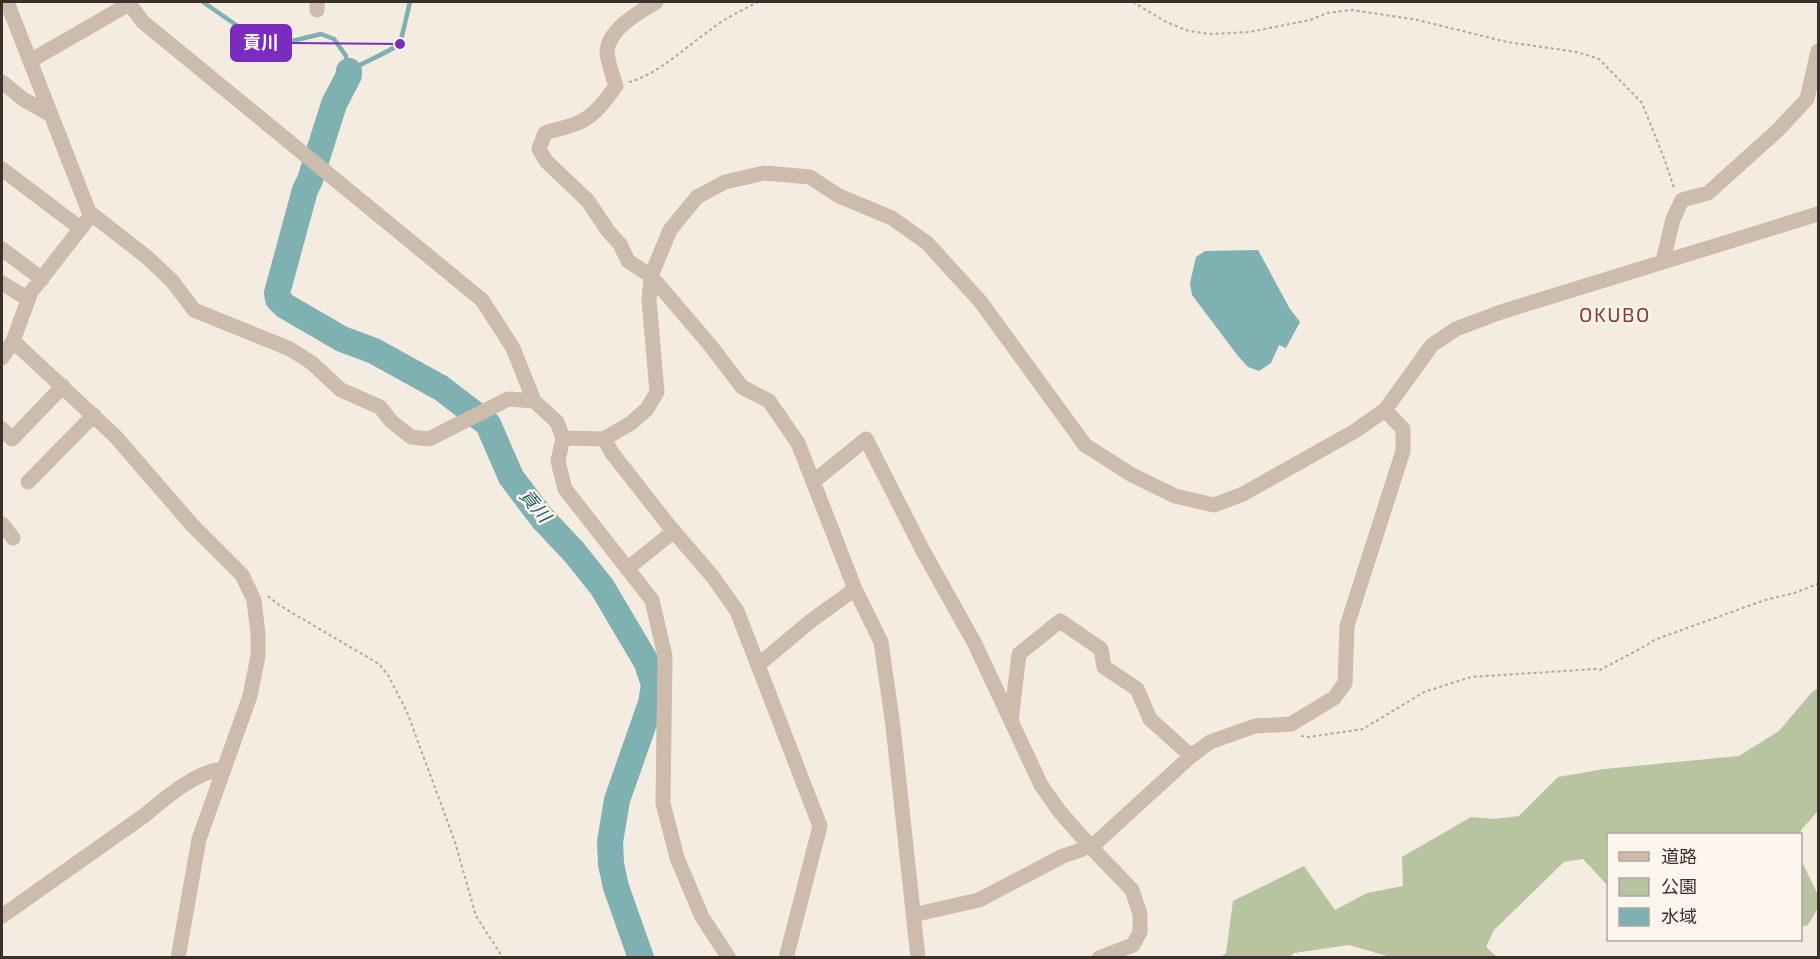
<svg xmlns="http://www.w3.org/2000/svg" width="1820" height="959" font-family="'Exo 2','Noto Sans JP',sans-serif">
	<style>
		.green { fill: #b8c4a0 }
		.water { fill: #7fb0b2 }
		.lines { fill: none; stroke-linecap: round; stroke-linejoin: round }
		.stream { stroke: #7fb0b2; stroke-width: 4.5 }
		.river { stroke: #7fb0b2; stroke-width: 26 }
		.path { stroke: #b9a596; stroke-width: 2; stroke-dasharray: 3 3; stroke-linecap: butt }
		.minor { stroke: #cdbbac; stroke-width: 15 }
		.labels { text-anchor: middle; stroke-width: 5; stroke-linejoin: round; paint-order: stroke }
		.water-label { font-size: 18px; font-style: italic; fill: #1f5a5e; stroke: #fbf5ee }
		.quarter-label { font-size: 20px; letter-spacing: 1.5px; fill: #8c3b22; stroke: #fbf5ee }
		.leader { fill: none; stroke: #7b2cbf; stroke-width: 2 }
		.callout-dot { fill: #7b2cbf; stroke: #fbf5ee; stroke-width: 2 }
		.callout { fill: #7b2cbf; stroke: #7b2cbf; stroke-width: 2 }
		.callout-label { font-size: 18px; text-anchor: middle; font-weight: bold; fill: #fff }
	</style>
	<rect width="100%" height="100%" fill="#f4ebe1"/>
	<!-- green -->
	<path class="green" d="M 1818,688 L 1818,811 L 1801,830 L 1801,860 L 1818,895 L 1818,908 L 1808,925 L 1801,927 L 1800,834 L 1608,834 L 1608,886 L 1583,859 L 1564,862 L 1494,930 L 1486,947 L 1497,957 L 1390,957 L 1349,945 L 1294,953 L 1290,957 L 1220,957 L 1226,953 L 1233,901 L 1304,866 L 1335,910 L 1367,893 L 1403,886 L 1402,857 L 1471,817 L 1494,819 L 1519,816 L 1558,777 L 1604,769 L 1739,756 L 1779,731 L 1812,692 Z"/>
	<!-- water -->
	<path class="water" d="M 1258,250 L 1290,309 L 1300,322 L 1286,348 L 1279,345 L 1271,363 L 1259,371 L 1248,367 L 1238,356 L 1192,295 L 1190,283 L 1196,257 L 1205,251 Z"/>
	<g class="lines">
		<!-- stream -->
		<path class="stream" d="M 203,2 L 242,29 L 265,40 L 284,43 L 321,34 L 334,39 L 346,56 L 349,71 C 366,61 383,55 400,44 L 410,2"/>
		<!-- river -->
		<path class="river" d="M 349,71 L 349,75 L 334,104 L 310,180 L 305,190 L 277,293 L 278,299 L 285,306 L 342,339 L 374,351 L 441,388 L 488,424 L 511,477 L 542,518 L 574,552 L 602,587 L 647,663 L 654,685 L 651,703 L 617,800 L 610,842 L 611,864 L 616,887 L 641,958"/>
		<!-- path -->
		<path class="path" d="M 1133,2 L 1166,22 L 1189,31 L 1211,34 L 1249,32 L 1310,20 L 1327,13 L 1352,10 L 1418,20 L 1507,42 L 1577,52 L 1599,59 L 1642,103 L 1664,158 L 1674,188
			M 629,82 C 657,75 686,47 710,30 C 724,19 742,10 758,2
			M 268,596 L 279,605 L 379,664 L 388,675 L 407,712 L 455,842 L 476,916 L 503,958
			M 1301,736 L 1309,737 L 1363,729 L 1424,692 L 1471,677 L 1595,669 L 1600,670 L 1647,645 L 1654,640 L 1765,600 L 1794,593 L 1818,584"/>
		<!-- minor -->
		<path class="minor" d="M 7,2 L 89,212 L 148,258 L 173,282 L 194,310 L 290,349 L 312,363 L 341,390 L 380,407 L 391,421 L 411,437 L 429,439 L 508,399 L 534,401
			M 128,2 L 143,22 L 482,300 L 513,348 L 534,401 L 557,422 L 563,438 L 604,439 L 631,423 L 647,409 L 657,392 L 649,300 L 651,276 L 670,230 L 697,197 L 725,182 L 764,173 L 810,177 L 839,196 L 892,218 L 927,243 L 980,301 L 1085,445 L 1132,475 L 1175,496 L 1214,505 L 1243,494 L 1355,431 L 1385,410 L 1432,345 L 1456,329 L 1501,312 L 1818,214
			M 656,2 C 639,12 607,30 607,53 C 608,63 613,76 616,86 C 607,98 596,114 582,121 C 571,127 557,129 545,133 L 539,149 L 546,161 L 588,201 L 608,231 L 620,244 L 628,261 L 651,276 L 710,345 L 742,387 L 769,401 L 798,443 L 855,589 L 881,642 L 893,726 L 918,958
			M 317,10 L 317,2
			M 30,61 L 129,4
			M 2,82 L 23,99 L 51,115
			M 2,169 L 80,228
			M 2,249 L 42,279
			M 1663,261 L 1673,219 L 1682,200 L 1708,193 L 1778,130 L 1807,99 L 1818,51
			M 2,283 L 28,299
			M 13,341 L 115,436 L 193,526 L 242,575 L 254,600 L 258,634 L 258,656 L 250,696 L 199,839 L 178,958
			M 2,358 L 13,341 L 31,292 L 92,214
			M 2,429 L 12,439 L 63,386
			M 563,438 L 558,461 L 565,489 L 652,600 L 665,656 L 663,803 L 677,858 L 702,917 L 729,958
			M 604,439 L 612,453 L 670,527 L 713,577 L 737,611 L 820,826 L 786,958
			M 28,482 L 94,415
			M 813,482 L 866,439 L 922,549 L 975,644 L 1041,785 L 1060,812 L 1089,845 L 1132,890 L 1140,914 L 1140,932 L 1133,945 L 1099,958
			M 2,524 L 13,538
			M 627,569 L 674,531
			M 758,665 L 812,620 L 855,589
			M 1011,721 L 1019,654 L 1060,621 L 1101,649 L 1104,667 L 1137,689 L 1150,719 L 1191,756
			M 913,915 L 979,900 L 1063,856 L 1078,851 L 1098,841 L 1191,756 L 1210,742 L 1255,726 L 1291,724 L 1334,698 L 1345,683 L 1347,626 L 1403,451 L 1403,429 L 1385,410
			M 2,916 L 145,815 C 165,798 198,770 224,769"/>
	</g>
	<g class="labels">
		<!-- water labels -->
		<g class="water-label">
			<text transform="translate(535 506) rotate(50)" y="6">貢川</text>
		</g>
		<!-- quarter labels -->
		<g class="quarter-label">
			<text x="1615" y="322">OKUBO</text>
		</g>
	</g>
	<!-- callouts -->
	<path class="leader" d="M400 44L291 43"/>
	<circle class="callout-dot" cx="400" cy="44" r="6"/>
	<rect class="callout" x="231" y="25" width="60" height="36" rx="6"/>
	<g class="callout-label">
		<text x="261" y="49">貢川</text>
	</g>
	<!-- border -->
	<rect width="1820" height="959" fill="none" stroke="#3b302b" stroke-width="6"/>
	<!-- legend -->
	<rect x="1607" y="833" width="195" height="108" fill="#fbf5ee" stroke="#aea6a0" stroke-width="1.5"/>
	<rect x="1619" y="852" width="30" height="9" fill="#cdbbac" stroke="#aea6a0" stroke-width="1.5"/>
	<text x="1661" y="863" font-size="18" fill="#3b302b">道路</text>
	<rect x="1619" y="878" width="30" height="18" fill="#b8c4a0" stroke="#aea6a0" stroke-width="1.5"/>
	<text x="1661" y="893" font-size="18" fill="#3b302b">公園</text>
	<rect x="1619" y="908" width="30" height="18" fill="#7fb0b2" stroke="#aea6a0" stroke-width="1.5"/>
	<text x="1661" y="923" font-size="18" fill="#3b302b">水域</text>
</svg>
